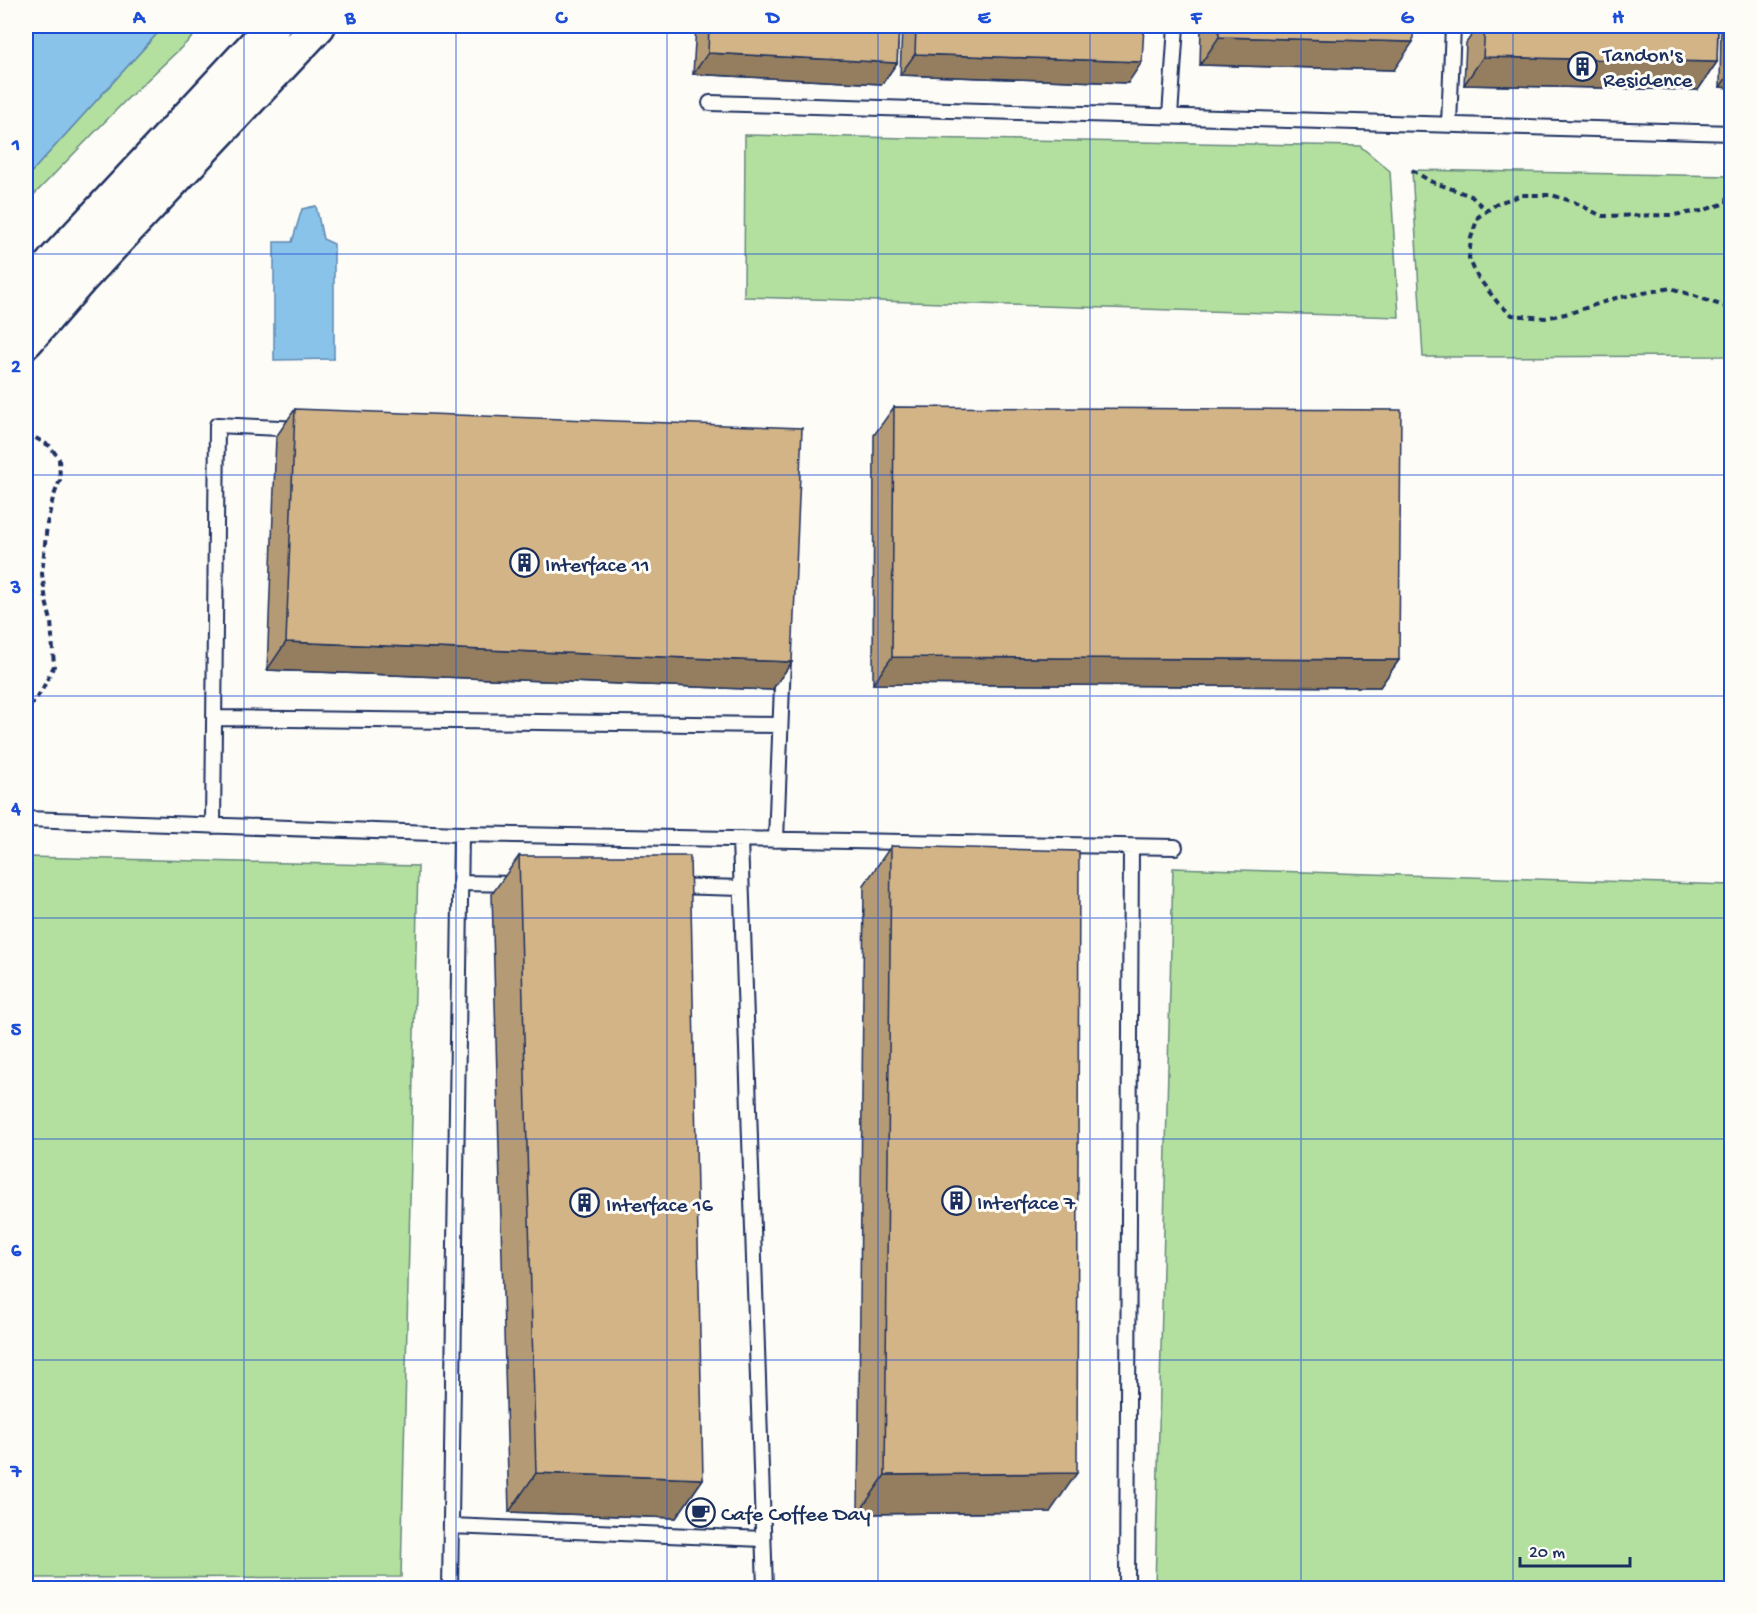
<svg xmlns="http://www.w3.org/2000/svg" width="1757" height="1614" font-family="'Gochi Hand',sans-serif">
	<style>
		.green { fill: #b3e09e; stroke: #67887e; stroke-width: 1.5 }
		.water { fill: #8ac3e9; stroke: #5e88b1; stroke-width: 1.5 }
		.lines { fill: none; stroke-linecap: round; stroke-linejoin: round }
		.service-casing { stroke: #1b2f5e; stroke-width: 18 }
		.tertiary-casing { stroke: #1b2f5e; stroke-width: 38 }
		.path { stroke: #1b2f5e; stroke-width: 4; stroke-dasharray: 6 4.5; stroke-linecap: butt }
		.service { stroke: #fdfcf7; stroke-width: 14 }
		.tertiary { stroke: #fdfcf7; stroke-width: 33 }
		.wall { fill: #b59b74; stroke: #1b2f5e; stroke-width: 1.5 }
		.shaded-wall { fill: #947e5e; stroke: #1b2f5e; stroke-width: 1.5 }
		.building { fill: #d3b487; stroke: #1b2f5e; stroke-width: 1.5 }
		.grid { fill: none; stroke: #1d4ed8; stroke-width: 1.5; stroke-opacity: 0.55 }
		.labels { text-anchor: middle; stroke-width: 6; stroke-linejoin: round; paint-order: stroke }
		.poi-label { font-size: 22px; fill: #1b2f5e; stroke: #fdfcf7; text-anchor: start }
		.neatline { fill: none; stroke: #1d4ed8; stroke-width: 2 }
		.grid-label { font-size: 20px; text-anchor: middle; font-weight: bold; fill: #1d4ed8 }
	</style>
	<rect width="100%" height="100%" fill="#fdfcf7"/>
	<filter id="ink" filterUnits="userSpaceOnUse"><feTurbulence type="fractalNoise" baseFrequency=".0167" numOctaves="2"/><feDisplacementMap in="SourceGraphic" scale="12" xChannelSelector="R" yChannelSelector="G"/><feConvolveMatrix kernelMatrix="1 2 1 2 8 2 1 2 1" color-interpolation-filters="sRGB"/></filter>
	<g filter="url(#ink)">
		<!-- green -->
		<path class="green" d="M 164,26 L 204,26 L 124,102 L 26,203 L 26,178 Z
			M 745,135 L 1360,146 L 1390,171 L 1399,317 L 744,297 Z
			M 1412,170 L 1731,176 L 1731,356 L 1423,357 Z
			M 26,857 L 418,866 L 401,1577 L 26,1578 Z
			M 1173,868 L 1731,885 L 1731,1588 L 1155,1588 Z"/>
		<!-- water -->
		<path class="water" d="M 26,26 L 164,26 L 26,178 Z
			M 316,206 L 323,239 L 334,244 L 334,359 L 274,360 L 274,242 L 292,242 L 302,209 Z"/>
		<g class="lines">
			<defs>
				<path id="service" d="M 710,103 L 1732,133
					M 1170,116 L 1176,26
					M 1449,124 L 1453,26
					M 214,718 L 780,725
					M 26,819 L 461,834 L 1175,847
					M 213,826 L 217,425 L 301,429
					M 740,839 L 765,1588
					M 776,840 L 783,660
					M 461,883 L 519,884
					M 673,886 L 741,888
					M 451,1526 L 763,1539
					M 450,1588 L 461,834
					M 1127,1588 L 1131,847"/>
				<path id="tertiary" d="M 26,294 L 56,259 L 273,26
					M 26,341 L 81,278 L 318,26"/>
			</defs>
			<!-- service casing -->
			<use href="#service" class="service-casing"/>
			<!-- tertiary casing -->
			<use href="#tertiary" class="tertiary-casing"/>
			<!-- path -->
			<path class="path" d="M 1412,170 L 1430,181 L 1471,196 L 1487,211
				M 1732,201 L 1701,211 L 1673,215 L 1602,216 L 1574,202 L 1552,195 L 1522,195 L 1498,203 L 1478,217 L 1471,238 L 1469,258 L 1477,276 L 1498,303 L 1512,315 L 1545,318 L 1570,313 L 1616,298 L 1671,288 L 1732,309
				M 1727,203 L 1729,179 L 1728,159
				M 26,438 L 32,436 L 50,446 L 59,459 L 60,480 L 53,498 L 47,524 L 42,574 L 46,601 L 51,621 L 54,666 L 41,692 L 31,705 L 26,707"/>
			<!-- service -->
			<use href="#service" class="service"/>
			<!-- tertiary -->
			<use href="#tertiary" class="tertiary"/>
		</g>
		<!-- wall -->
		<path class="wall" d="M 696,26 L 899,26 L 897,63 L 882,84 L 693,74 Z
			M 902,26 L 1144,26 L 1128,83 L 900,75 Z
			M 1201,26 L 1413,26 L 1394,70 L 1200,65 Z
			M 1478,26 L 1718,26 L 1717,62 L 1698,90 L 1464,85 L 1466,43 Z
			M 1721,26 L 1731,26 L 1731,88 L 1720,87 Z
			M 894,407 L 1399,660 L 1380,687 L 873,684 L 874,435 Z
			M 295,409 L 792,662 L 772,690 L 267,670 L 276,437 Z
			M 891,846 L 1050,1512 L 858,1514 L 864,885 Z
			M 519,856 L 703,1479 L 676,1518 L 509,1512 L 492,894 Z"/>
		<!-- shaded-wall -->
		<path class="shaded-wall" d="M 1219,37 L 1413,42 L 1394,70 L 1200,65 Z
			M 708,53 L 897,63 L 882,84 L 693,74 Z
			M 915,54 L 1142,62 L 1128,83 L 900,75 Z
			M 1483,57 L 1717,62 L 1698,90 L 1464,85 Z
			M 1731,71 L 1731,88 L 1720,87 Z
			M 286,642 L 792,662 L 772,690 L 267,670 Z
			M 892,657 L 1399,660 L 1380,687 L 873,684 Z
			M 536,1473 L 703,1479 L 676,1518 L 509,1512 Z
			M 1077,1473 L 1050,1512 L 858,1514 L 885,1475 Z"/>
		<!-- building -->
		<path class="building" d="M 709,26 L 899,26 L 897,63 L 708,53 Z
			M 916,26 L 1144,26 L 1142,62 L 915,54 Z
			M 1219,26 L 1413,26 L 1413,42 L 1219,37 Z
			M 1485,26 L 1718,26 L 1717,62 L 1483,57 Z
			M 894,407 L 1401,410 L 1399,660 L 892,657 Z
			M 295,409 L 802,428 L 792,662 L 286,642 Z
			M 891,846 L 1079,851 L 1077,1473 L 885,1475 Z
			M 519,856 L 690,856 L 703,1479 L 536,1473 Z"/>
	</g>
	<!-- grid -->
	<path class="grid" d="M 244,26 L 244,1588M 456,26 L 456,1588M 667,26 L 667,1588M 878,26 L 878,1588M 1090,26 L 1090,1588M 1301,26 L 1301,1588M 1513,26 L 1513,1588M 26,254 L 1732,254M 26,475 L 1732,475M 26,696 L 1732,696M 26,918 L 1732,918M 26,1139 L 1732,1139M 26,1360 L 1732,1360"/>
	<!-- icons -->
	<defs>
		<symbol id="building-ring" viewBox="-11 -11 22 22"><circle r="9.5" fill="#fdfcf7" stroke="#1b2f5e" stroke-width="1.5"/><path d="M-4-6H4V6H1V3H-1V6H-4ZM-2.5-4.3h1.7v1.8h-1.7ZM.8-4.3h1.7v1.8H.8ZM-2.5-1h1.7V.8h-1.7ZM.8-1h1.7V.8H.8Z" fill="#1b2f5e"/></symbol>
		<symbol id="cafe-ring" viewBox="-11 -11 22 22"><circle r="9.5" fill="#fdfcf7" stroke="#1b2f5e" stroke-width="1.5"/><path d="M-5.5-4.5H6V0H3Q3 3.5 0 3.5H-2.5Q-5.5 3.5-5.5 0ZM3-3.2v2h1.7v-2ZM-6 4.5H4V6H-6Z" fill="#1b2f5e"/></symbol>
	</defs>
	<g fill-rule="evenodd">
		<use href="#building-ring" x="1566" y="50" width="33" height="33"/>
		<use href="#building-ring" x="508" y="546" width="33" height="33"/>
		<use href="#building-ring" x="940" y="1184" width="33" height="33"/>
		<use href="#building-ring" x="568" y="1186" width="33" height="33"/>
		<use href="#cafe-ring" x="684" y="1496" width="33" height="33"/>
	</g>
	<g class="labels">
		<!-- poi labels -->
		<g class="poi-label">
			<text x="1603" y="61">Tandon's<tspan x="1603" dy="25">Residence</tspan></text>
			<text x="545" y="571">Interface 11</text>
			<text x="977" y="1209">Interface 7</text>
			<text x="606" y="1211">Interface 16</text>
			<text x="721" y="1520">Cafe Coffee Day</text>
		</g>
	</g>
	<!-- margin -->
	<rect width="1757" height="1614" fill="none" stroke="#fdfcf7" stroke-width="66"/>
	<!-- scale -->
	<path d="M1520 1557v9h110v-9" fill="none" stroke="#1b2f5e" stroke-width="3"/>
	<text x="1529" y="1557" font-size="18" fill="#1b2f5e" stroke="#fdfcf7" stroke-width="4.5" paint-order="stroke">20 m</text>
	<rect x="33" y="33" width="1691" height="1548" class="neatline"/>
	<g class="grid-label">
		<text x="139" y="23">A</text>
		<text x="350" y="23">B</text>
		<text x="561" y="23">C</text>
		<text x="773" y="23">D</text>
		<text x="984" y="23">E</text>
		<text x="1196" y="23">F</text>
		<text x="1407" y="23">G</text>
		<text x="1618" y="23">H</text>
		<text x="16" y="150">1</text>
		<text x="16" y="372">2</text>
		<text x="16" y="593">3</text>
		<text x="16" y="814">4</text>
		<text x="16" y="1035">5</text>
		<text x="16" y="1256">6</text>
		<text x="16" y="1477">7</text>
	</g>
</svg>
